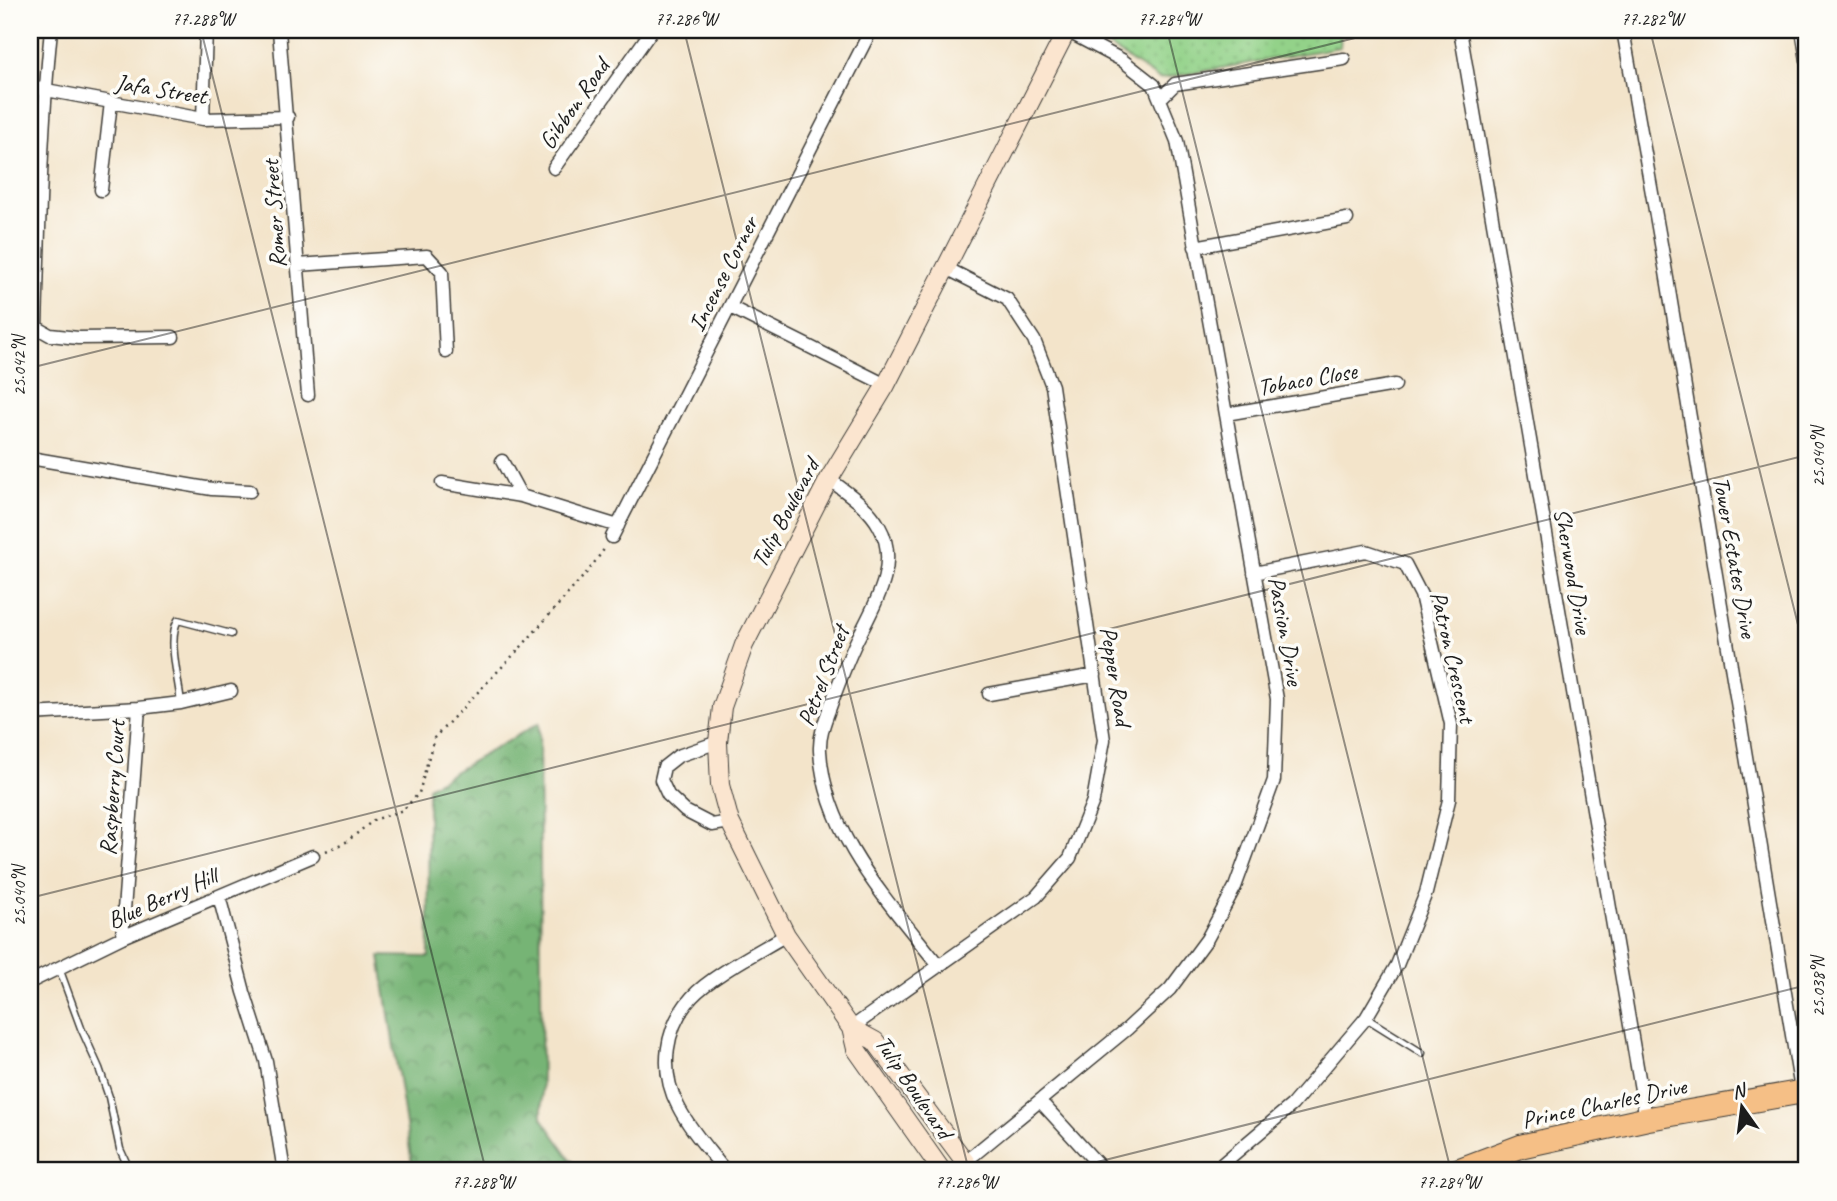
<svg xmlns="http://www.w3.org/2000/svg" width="1837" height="1201" font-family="Caveat,sans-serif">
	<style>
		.grass { fill: url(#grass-dots); stroke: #587752; stroke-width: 2 }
		.forest { fill: url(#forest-crowns); stroke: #496848; stroke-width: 2 }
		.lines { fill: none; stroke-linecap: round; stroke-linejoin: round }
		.lane-casing { stroke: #3c3a36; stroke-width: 9 }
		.street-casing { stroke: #3c3a36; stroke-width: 15 }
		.secondary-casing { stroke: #3c3a36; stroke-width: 20 }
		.highway-casing { stroke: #3c3a36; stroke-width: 25 }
		.path { stroke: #3c3a36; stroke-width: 2.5; stroke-dasharray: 2 5; stroke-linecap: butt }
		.lane { stroke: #fff; stroke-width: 6 }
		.street { stroke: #fff; stroke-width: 12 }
		.secondary { stroke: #fbe5cf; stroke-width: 18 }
		.highway { stroke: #f5bf86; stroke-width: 23 }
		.ticks { fill: none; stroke: #1c1c1c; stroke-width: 2; stroke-opacity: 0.45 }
		.labels { text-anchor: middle; stroke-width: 7; stroke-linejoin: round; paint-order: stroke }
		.street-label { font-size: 24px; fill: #1c1c1c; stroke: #fdfcf7 }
		.neatline { fill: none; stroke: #1c1c1c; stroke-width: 2.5 }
		.ticks-label { font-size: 18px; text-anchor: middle; fill: #1c1c1c }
	</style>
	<defs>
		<pattern id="grass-dots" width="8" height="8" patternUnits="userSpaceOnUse" patternTransform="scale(1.75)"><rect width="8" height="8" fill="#93d289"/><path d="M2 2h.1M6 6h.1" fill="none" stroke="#7eb476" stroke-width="1.8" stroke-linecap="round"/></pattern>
		<pattern id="forest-crowns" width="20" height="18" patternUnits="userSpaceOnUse" patternTransform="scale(1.75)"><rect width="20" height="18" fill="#76b475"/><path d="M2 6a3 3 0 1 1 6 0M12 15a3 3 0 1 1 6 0" fill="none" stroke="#60925f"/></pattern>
	</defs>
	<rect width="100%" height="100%" fill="#fdfcf7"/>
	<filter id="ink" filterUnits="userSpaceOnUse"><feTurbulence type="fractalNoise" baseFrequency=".0143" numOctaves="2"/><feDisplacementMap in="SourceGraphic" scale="14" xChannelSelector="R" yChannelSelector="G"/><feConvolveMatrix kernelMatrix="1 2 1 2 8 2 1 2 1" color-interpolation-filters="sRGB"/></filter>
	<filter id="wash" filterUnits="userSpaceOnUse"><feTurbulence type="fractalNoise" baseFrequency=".00686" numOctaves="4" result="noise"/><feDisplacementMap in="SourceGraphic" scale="28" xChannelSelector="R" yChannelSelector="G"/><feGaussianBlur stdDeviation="1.57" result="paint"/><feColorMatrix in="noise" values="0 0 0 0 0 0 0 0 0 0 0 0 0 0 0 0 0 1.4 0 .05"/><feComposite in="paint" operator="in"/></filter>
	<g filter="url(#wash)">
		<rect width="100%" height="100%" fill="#f3e4ca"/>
		<!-- grass -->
		<path class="grass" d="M 1084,30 L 1341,30 L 1340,47 L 1159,79 Z"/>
		<!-- forest -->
		<path class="forest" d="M 539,723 L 542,1118 L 579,1171 L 413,1171 L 380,956 L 429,957 L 428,787 Z"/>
	</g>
	<g filter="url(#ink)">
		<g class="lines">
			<defs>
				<path id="lane" d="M 181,703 C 179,681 167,639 178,620 L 231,634
					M 59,968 L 81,1028 L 99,1068 L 109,1097 L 120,1149 L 130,1171
					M 1366,1018 L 1422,1053"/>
				<path id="street" d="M 51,30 C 41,129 39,228 36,327 L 50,335 L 78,338 L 173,337
					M 279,30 L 308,395
					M 1460,30 L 1646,1119
					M 1623,30 L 1666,272 L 1807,1126
					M 1802,30 L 1807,60
					M 30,87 L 203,119 L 288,117
					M 1160,99 L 1175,84 L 1344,59
					M 203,119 L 206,30
					M 554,168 L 652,30
					M 101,190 L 111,102
					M 1195,247 L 1347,219
					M 298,265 L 427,256 L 442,272 L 446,352
					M 730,307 L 886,385
					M 1226,414 L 1395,385
					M 30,458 L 212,489 L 250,491
					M 502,461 L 521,496
					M 829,479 C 847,493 868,506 879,526 C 901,564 874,606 857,640 C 848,659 840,680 833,699 C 827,716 819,733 820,751 C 825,836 889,902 939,966
					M 442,483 L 521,496 L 618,526
					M 612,537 L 871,30
					M 989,694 L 1095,675
					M 139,708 L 181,703 L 231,691
					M 30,714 L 139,708 L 122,937
					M 718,742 L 678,756 L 664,767 L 661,780 L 668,795 L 685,811 L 712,825 L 730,822
					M 219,896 L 244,992 L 266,1061 L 284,1171
					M 30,982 L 122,937 L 313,856
					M 851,1028 L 1036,897 L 1070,858 L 1093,801 L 1104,740 L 1052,386 L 1034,340 L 1007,299 L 946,268
					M 1040,1101 L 1104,1171
					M 725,1171 C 709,1150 690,1130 678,1106 C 659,1070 665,1027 692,997 C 711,976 760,951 786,935
					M 954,1171 L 1127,1029 L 1170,989 L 1207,939 L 1235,887 L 1274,780 L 1277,699 L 1177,141 L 1154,85 L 1122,60 L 1067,31
					M 1214,1171 L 1292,1105 L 1366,1018 L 1397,965 L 1426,893 L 1449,800 L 1451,724 L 1421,595 L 1405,564 L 1366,551 L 1254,573"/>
				<path id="secondary" d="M 851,1028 L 875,1041 L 972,1171
					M 942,1171 L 856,1049 L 851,1028 L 786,935 L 730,822 L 720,785 L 718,742 L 722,707 L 744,645 L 829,479 L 886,385 L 1067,30"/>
				<path id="highway" d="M 1456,1171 L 1522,1146 L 1646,1119 L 1807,1091"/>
			</defs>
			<!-- lane casing -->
			<use href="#lane" class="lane-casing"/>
			<!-- street casing -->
			<use href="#street" class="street-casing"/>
			<!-- secondary casing -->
			<use href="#secondary" class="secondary-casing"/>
			<!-- highway casing -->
			<use href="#highway" class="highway-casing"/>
			<!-- path -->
			<path class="path" d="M 326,851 L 346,842 L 374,820 L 403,810 L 419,793 L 434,738 L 522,646 L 589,570 L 605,548"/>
			<!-- lane -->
			<use href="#lane" class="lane"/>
			<!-- street -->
			<use href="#street" class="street"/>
			<!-- secondary -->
			<use href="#secondary" class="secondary"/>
			<!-- highway -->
			<use href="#highway" class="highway"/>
		</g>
	</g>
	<!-- ticks -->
	<path class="ticks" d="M 201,30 L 486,1171M 684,30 L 969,1171M 1167,30 L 1451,1171M 1650,30 L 1807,661M 30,368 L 1387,30M 30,898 L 1807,455M 1061,1171 L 1807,985"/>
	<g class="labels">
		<!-- street labels -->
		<g class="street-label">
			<text transform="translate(161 89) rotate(9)" y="8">Jafa Street</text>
			<text transform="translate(574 104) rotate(-55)" y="8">Gibbon Road</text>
			<text transform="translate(274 214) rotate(-94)" y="8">Romer Street</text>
			<text transform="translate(723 274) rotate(-63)" y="8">Incense Corner</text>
			<text transform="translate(1307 379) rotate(-10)" y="8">Tobaco Close</text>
			<text transform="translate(785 513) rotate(-62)" y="8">Tulip Boulevard</text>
			<text transform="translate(1735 557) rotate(80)" y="8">Tower Estates Drive</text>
			<text transform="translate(1573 571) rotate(80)" y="8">Sherwood Drive</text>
			<text transform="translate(1286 631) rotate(80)" y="8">Passion Drive</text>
			<text transform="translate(1453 657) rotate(77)" y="8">Patron Crescent</text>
			<text transform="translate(823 676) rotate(-69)" y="8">Petrel Street</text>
			<text transform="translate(1116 676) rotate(81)" y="8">Pepper Road</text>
			<text transform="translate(112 788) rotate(-86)" y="8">Raspberry Court</text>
			<text transform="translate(162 898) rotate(-24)" y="8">Blue Berry Hill</text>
			<text transform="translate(914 1087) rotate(56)" y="8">Tulip Boulevard</text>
			<text transform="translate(1604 1103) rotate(-12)" y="8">Prince Charles Drive</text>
		</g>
	</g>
	<!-- margin -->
	<rect width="1837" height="1201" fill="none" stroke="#fdfcf7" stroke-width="77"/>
	<!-- north arrow -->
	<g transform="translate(1742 1107) rotate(346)" stroke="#fdfcf7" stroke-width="5" paint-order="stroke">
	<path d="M0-5L12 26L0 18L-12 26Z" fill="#1c1c1c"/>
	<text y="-10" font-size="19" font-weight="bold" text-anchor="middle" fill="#1c1c1c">N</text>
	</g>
	<rect x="38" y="38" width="1760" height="1124" class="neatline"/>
	<g class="ticks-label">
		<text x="203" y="25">77.288°W</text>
		<text x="686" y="25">77.286°W</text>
		<text x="1169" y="25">77.284°W</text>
		<text x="1652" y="25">77.282°W</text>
		<text transform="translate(19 366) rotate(-90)" y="6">25.042°N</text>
		<text transform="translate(1818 457) rotate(-90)" y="6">25.040°N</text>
		<text transform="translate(19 896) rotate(-90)" y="6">25.040°N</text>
		<text transform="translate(1818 987) rotate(-90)" y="6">25.038°N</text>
		<text x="483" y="1188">77.288°W</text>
		<text x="966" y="1188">77.286°W</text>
		<text x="1449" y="1188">77.284°W</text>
	</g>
</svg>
